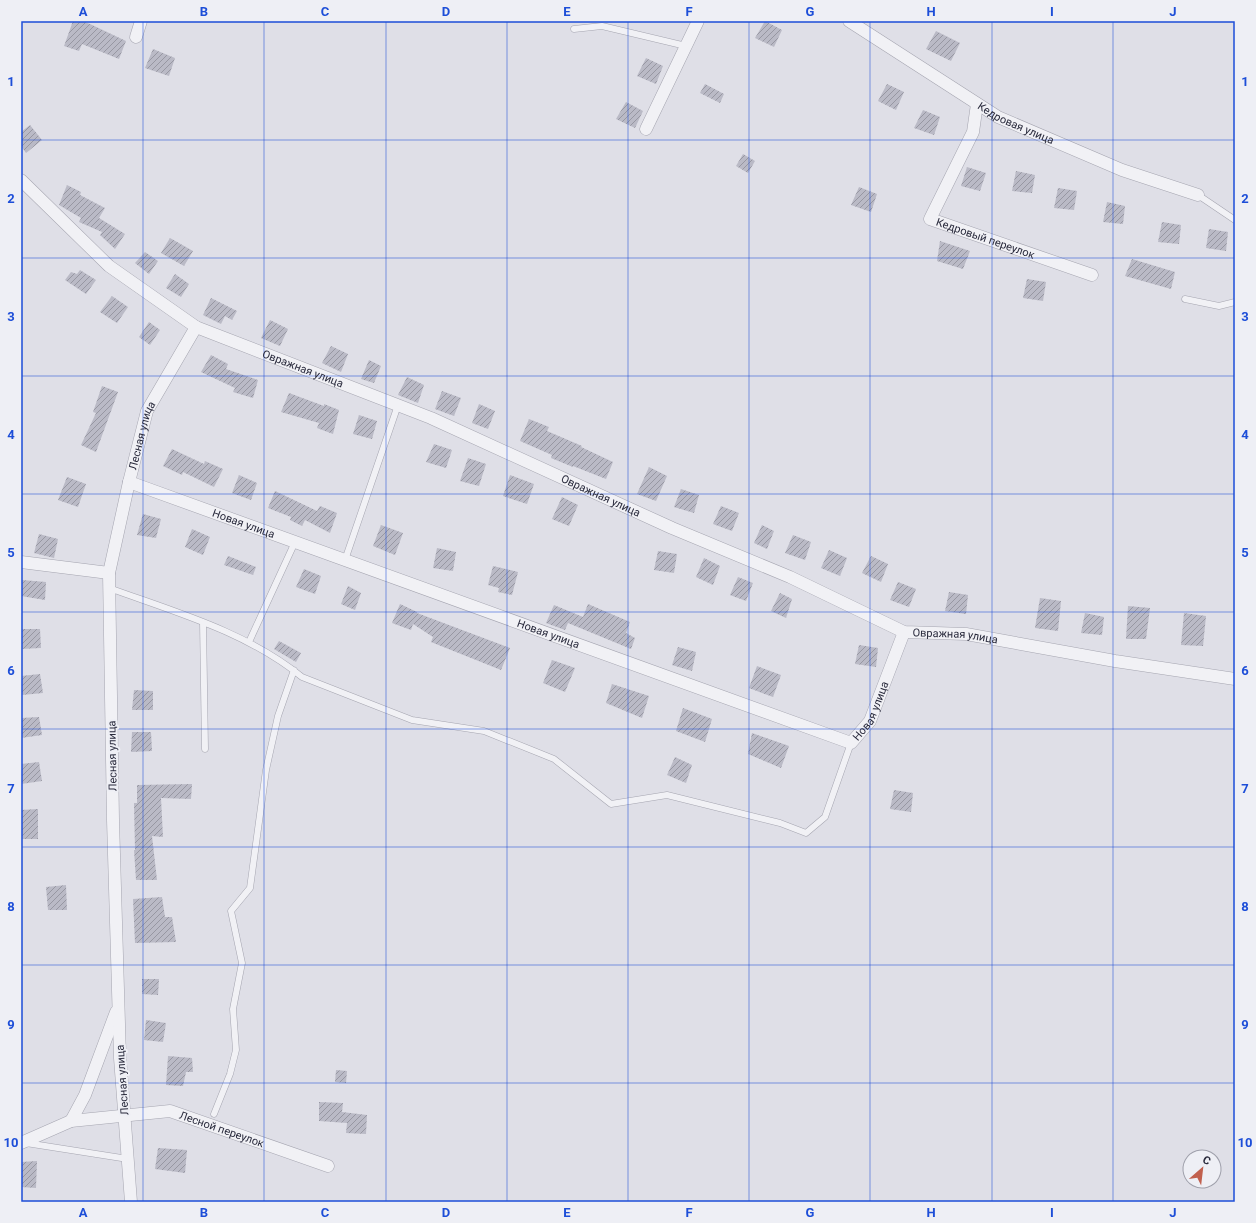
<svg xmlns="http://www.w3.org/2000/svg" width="1256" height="1223" font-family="Roboto,sans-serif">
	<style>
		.building { fill: url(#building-hatch) }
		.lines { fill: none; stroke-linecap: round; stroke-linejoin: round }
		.lane-casing { stroke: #a5a5b0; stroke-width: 7 }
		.street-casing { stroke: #a5a5b0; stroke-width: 13 }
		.lane { stroke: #f1f1f5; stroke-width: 6 }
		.street { stroke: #f1f1f5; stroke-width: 12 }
		.grid { fill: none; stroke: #1d4ed8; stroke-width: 1; stroke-opacity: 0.55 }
		.labels { text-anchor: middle; stroke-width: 4; stroke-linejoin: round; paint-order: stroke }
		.street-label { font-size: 11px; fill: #292a3c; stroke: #eeeff5 }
		.neatline { fill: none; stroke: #1d4ed8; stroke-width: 1.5 }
		.grid-label { font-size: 13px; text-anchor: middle; font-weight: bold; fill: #1d4ed8 }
	</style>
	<defs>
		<pattern id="building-hatch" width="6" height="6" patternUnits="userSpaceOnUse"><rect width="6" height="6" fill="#babac6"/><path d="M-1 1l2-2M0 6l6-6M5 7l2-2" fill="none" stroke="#9797a2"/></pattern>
	</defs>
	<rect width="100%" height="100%" fill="#dfdfe7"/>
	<!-- building -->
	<path class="building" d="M 73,21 L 82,21 L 90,24 L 126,41 L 119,59 L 82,44 L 79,51 L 64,46 Z
		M 765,21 L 782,30 L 774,47 L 755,38 Z
		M 936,31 L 960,43 L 951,61 L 926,49 Z
		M 153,49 L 175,58 L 169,76 L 145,68 Z
		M 646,58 L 663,66 L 656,84 L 637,76 Z
		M 705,84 L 724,94 L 720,103 L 700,93 Z
		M 887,84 L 904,92 L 896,110 L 878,101 Z
		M 626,102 L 643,111 L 635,128 L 616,119 Z
		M 923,110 L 940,117 L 934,135 L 914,128 Z
		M 30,125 L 42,140 L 26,153 L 21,146 L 21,132 Z
		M 743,154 L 755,161 L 748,173 L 736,166 Z
		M 967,167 L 986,173 L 980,191 L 961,186 Z
		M 1016,171 L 1035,175 L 1032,193 L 1012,191 Z
		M 67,185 L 81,192 L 80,195 L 105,208 L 99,218 L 125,234 L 115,249 L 100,235 L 102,232 L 79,222 L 81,218 L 59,205 Z
		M 859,187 L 877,194 L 871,212 L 851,205 Z
		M 1058,188 L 1077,191 L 1074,210 L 1054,208 Z
		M 1107,202 L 1125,206 L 1123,224 L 1103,222 Z
		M 1162,222 L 1181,225 L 1179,244 L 1158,242 Z
		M 1209,229 L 1228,232 L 1226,251 L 1206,248 Z
		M 170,238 L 193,251 L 184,266 L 161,253 Z
		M 940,241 L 970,251 L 963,269 L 937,261 Z
		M 145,252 L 158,261 L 149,274 L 135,263 Z
		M 1132,259 L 1175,272 L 1171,289 L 1125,276 Z
		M 80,270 L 96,280 L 86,294 L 65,280 L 71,272 L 77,274 Z
		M 175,274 L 189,284 L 181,297 L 166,288 Z
		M 1027,279 L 1046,282 L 1043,301 L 1023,298 Z
		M 112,296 L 128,307 L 117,323 L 100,312 Z
		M 211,298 L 237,311 L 232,320 L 225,316 L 221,324 L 203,315 Z
		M 270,320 L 288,329 L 280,346 L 261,338 Z
		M 149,322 L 160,330 L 150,345 L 139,337 Z
		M 331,346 L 348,354 L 341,372 L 322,363 Z
		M 211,355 L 228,364 L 226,369 L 258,380 L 253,398 L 233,392 L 235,388 L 201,372 Z
		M 369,360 L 381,366 L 374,383 L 361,379 Z
		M 407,377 L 424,385 L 418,403 L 398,395 Z
		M 102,386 L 118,392 L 96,452 L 81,445 L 96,413 L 93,412 Z
		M 442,391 L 461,398 L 454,416 L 435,409 Z
		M 289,393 L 324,406 L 324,404 L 339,410 L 333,434 L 317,428 L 319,423 L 281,412 Z
		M 479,404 L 495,411 L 488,429 L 472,423 Z
		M 359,415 L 377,421 L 372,439 L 353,434 Z
		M 529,419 L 549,427 L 547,431 L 582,446 L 581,447 L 613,462 L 606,479 L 573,466 L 573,467 L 551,458 L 552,455 L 520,441 Z
		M 434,444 L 452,450 L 446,468 L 426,462 Z
		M 172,449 L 204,464 L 205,461 L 223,469 L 214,487 L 183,472 L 182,475 L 163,466 Z
		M 468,458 L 486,464 L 479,486 L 460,481 Z
		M 649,467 L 667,476 L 656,501 L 637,494 Z
		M 239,475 L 257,483 L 251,500 L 232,493 Z
		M 510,475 L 534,484 L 527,504 L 503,496 Z
		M 67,477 L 86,484 L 78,507 L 58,500 Z
		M 681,489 L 699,495 L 694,513 L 674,507 Z
		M 275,491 L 317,511 L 320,506 L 337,513 L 330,533 L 305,520 L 302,526 L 290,520 L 291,517 L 268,508 Z
		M 562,497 L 578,505 L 569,526 L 552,519 Z
		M 721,506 L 739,513 L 732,531 L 713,524 Z
		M 143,514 L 161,519 L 156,538 L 137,535 Z
		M 381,525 L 403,533 L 395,555 L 373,546 Z
		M 762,525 L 774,531 L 767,549 L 754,543 Z
		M 192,529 L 210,537 L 203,555 L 185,547 Z
		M 39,534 L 58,539 L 54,558 L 34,553 Z
		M 793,535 L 811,542 L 805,560 L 785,553 Z
		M 437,548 L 456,552 L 453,571 L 433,568 Z
		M 829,550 L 847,558 L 840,576 L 821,568 Z
		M 658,551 L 677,554 L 674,573 L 654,570 Z
		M 228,556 L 256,567 L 253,575 L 224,565 Z
		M 871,556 L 888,564 L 881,582 L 862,573 Z
		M 704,558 L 720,566 L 713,585 L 696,577 Z
		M 493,566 L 518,572 L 512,595 L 498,592 L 499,588 L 488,585 Z
		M 304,569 L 321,576 L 315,594 L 296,587 Z
		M 738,577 L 753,583 L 746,601 L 730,595 Z
		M 22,580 L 46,582 L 45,600 L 21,596 Z
		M 898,582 L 916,589 L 909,607 L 890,600 Z
		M 348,586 L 361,593 L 355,610 L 341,604 Z
		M 949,592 L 968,595 L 966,614 L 945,611 Z
		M 780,593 L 792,599 L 786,618 L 771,611 Z
		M 1040,598 L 1061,601 L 1058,631 L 1035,628 Z
		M 400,604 L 417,612 L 417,613 L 510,648 L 501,670 L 431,642 L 433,637 L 413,624 L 411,630 L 392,623 Z
		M 588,604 L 630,622 L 626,633 L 635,638 L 631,649 L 568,623 L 565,630 L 546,623 L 554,605 L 583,617 Z
		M 1128,606 L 1150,608 L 1146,639 L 1126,639 Z
		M 1085,613 L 1104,617 L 1102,635 L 1081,633 Z
		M 1184,613 L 1206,616 L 1203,646 L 1181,645 Z
		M 21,629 L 40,629 L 41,648 L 21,649 Z
		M 279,641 L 301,653 L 296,662 L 274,649 Z
		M 859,645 L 878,648 L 876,667 L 855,664 Z
		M 678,647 L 696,652 L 692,671 L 672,665 Z
		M 552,660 L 575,668 L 565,692 L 543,683 Z
		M 757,666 L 781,675 L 773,697 L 749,688 Z
		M 40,674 L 43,693 L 22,695 L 21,676 Z
		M 612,684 L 649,696 L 642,718 L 606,703 Z
		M 134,690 L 153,691 L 153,710 L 132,710 Z
		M 683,708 L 712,719 L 705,742 L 676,731 Z
		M 39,717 L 42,735 L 21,738 L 21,718 Z
		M 132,732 L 151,732 L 152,751 L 131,752 Z
		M 752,733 L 789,746 L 781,768 L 748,754 Z
		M 675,757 L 692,765 L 686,783 L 667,775 Z
		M 39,762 L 42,781 L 21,784 L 21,764 Z
		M 192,784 L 191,799 L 161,798 L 163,837 L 152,836 L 157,880 L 136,880 L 134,850 L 135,850 L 134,803 L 137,803 L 137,785 Z
		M 894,790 L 913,793 L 911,812 L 890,809 Z
		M 38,809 L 38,839 L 21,839 L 21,810 Z
		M 66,885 L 67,910 L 48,910 L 46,887 Z
		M 162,897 L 165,917 L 172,917 L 176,942 L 135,943 L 133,899 Z
		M 142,979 L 159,979 L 158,995 L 142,994 Z
		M 146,1020 L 166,1023 L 163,1042 L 144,1040 Z
		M 168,1056 L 192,1058 L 193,1072 L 186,1072 L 183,1086 L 166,1085 Z
		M 336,1070 L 347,1071 L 346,1083 L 335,1082 Z
		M 319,1102 L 343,1103 L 342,1112 L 367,1115 L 366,1134 L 346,1133 L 347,1123 L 319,1121 Z
		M 158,1148 L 187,1150 L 185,1173 L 155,1169 Z
		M 37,1161 L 36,1188 L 21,1187 L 21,1162 Z"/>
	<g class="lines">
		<defs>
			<path id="lane" d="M 574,29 L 602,26 L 686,46
				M 1198,195 L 1235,220
				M 1185,299 L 1219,306 L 1235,302
				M 345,560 L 398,405
				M 109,588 C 175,612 247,632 302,677 L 412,720 L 484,731 L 554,759 L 611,804 L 667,795 L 780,823 L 806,833 L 825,817 L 851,743
				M 203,622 L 205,749
				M 249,642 L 295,542
				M 214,1114 L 230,1074 L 236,1050 L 233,1009 L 242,963 L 231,911 L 250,888 L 266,770 L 278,716 L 294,670
				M 26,1143 L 128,1159"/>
			<g id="street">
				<path id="s1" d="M 849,21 L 998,117 L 1122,170 L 1198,195"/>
				<path d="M 136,37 L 141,21"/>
				<path id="s2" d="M 977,104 L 973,132 L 930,219 L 1092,275"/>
				<path d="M 646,129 L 698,21"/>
				<path id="s3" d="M 21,180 L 109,266 L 196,327 L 431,418 L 672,528 L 790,577 L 904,632 L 966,634 L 1115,661 L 1235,679"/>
				<path id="s4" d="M 129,482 L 851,743 L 870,721 L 904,632"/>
				<path d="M 21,562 L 109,573"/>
				<path d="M 71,1121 L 85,1095 L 116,1012"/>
				<path id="s5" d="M 21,1143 L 71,1121 L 170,1111 L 328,1166"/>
				<path id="s6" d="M 131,1202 L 120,1058 L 113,820 L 109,573 L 129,482 L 147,411 L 196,327"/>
			</g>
		</defs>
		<!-- lane casing -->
		<use href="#lane" class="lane-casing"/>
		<!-- street casing -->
		<use href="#street" class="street-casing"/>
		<!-- lane -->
		<use href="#lane" class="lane"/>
		<!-- street -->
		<use href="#street" class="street"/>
	</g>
	<!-- grid -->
	<path class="grid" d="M 143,21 L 143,1202M 264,21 L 264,1202M 386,21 L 386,1202M 507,21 L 507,1202M 628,21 L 628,1202M 749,21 L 749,1202M 870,21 L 870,1202M 992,21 L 992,1202M 1113,21 L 1113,1202M 21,140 L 1235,140M 21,258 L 1235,258M 21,376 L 1235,376M 21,494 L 1235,494M 21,612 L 1235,612M 21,729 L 1235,729M 21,847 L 1235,847M 21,965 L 1235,965M 21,1083 L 1235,1083"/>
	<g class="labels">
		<!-- street labels -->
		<g class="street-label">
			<text dy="4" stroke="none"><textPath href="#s1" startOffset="196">Кедровая улица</textPath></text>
			<text dy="4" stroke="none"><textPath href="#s2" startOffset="184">Кедровый переулок</textPath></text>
			<text dy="4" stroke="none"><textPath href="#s3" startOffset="344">Овражная улица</textPath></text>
			<text dy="4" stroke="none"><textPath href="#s6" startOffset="771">Лесная улица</textPath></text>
			<text dy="4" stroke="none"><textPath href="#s3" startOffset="668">Овражная улица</textPath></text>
			<text dy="4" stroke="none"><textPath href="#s4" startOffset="122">Новая улица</textPath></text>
			<text dy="4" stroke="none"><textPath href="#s4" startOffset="446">Новая улица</textPath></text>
			<text dy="4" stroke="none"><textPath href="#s3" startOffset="1052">Овражная улица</textPath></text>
			<text dy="4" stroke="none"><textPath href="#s4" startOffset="806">Новая улица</textPath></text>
			<text transform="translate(112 756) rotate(-91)" y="4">Лесная улица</text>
			<text transform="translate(122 1080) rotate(-94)" y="4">Лесная улица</text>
			<text dy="4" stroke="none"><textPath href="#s5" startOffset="209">Лесной переулок</textPath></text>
		</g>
	</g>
	<!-- border -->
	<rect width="1256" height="1223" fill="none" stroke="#eeeff5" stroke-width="44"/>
	<!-- north arrow -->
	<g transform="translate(1202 1169) rotate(28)"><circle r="19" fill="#eeeff5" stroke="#9fa0ab"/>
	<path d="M0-3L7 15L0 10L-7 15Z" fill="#c1604e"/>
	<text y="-6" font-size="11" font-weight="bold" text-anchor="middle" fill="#292a3c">С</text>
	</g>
	<rect x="22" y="22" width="1212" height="1179" class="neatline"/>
	<g class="grid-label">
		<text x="83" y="16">A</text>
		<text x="204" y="16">B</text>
		<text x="325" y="16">C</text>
		<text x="446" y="16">D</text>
		<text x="567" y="16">E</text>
		<text x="689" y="16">F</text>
		<text x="810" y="16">G</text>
		<text x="931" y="16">H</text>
		<text x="1052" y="16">I</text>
		<text x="1173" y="16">J</text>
		<text x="11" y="86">1</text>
		<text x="1245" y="86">1</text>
		<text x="11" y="203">2</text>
		<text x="1245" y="203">2</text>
		<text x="11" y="321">3</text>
		<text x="1245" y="321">3</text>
		<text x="11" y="439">4</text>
		<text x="1245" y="439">4</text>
		<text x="11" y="557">5</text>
		<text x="1245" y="557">5</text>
		<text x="11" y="675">6</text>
		<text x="1245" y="675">6</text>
		<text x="11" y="793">7</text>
		<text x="1245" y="793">7</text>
		<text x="11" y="911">8</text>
		<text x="1245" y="911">8</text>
		<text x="11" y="1029">9</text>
		<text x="1245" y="1029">9</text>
		<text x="11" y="1147">10</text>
		<text x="1245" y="1147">10</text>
		<text x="83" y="1217">A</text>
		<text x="204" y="1217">B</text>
		<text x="325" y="1217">C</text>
		<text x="446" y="1217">D</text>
		<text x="567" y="1217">E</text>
		<text x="689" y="1217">F</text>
		<text x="810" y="1217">G</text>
		<text x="931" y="1217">H</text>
		<text x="1052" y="1217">I</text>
		<text x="1173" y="1217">J</text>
	</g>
</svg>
